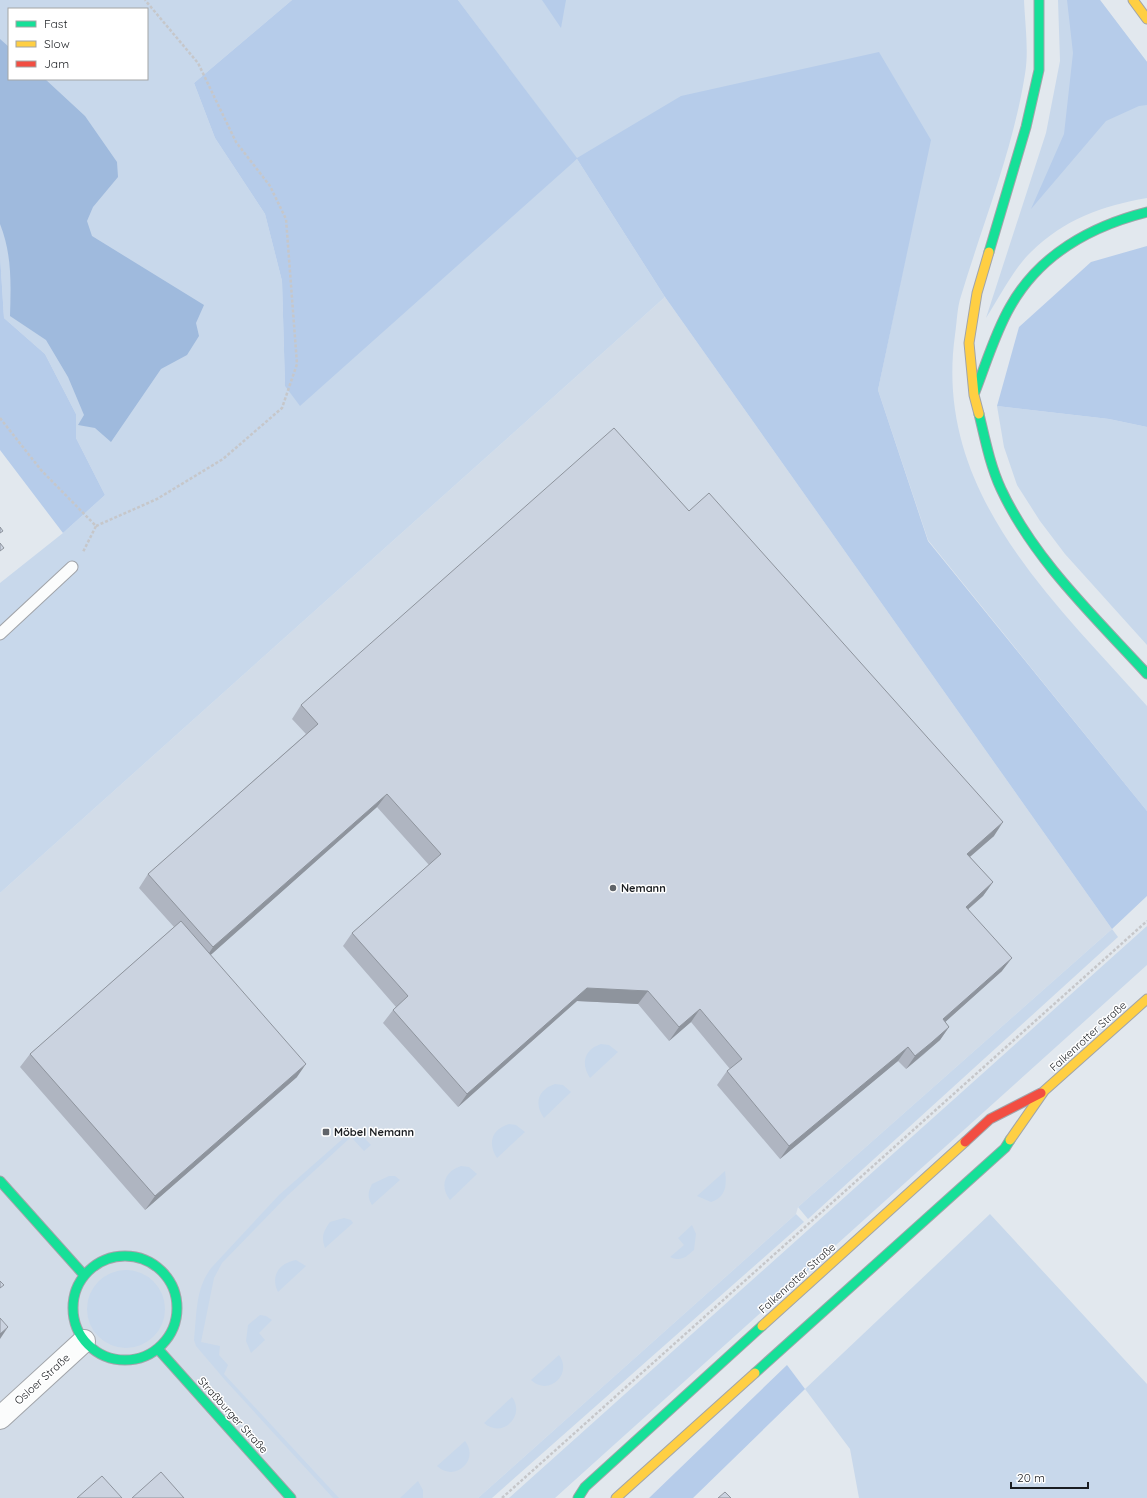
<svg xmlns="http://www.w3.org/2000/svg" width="1147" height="1498" font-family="Quicksand,sans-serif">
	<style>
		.built { fill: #d2dce8 }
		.green { fill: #c8d8eb; fill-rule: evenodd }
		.forest { fill: #b6ccea }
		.water { fill: #9fbadd }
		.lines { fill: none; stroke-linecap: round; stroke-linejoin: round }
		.lane-casing { stroke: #a1a4a9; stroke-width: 13 }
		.street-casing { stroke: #a1a4a9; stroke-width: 24 }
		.fast-casing { stroke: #a1a4a9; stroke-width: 11 }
		.slow-casing { stroke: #a1a4a9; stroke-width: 11 }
		.jam-casing { stroke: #a1a4a9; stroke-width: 11 }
		.path { stroke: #c6c7ca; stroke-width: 2.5; stroke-dasharray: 3 2; stroke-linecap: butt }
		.lane { stroke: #fbfcfc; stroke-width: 11 }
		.street { stroke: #fbfcfc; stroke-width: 22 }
		.fast { stroke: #16e098; stroke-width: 9 }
		.slow { stroke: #ffcf43; stroke-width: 9 }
		.jam { stroke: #f24e42; stroke-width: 9 }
		.wall { fill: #afb5c1 }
		.shaded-wall { fill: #8e949d }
		.building { fill: #cbd3e0; stroke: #8e949d }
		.poi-dot { fill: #606469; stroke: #fff; stroke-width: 1.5 }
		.labels { text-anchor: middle; stroke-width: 3; stroke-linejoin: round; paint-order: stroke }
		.poi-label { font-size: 11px; font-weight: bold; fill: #1a1d21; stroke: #fff; text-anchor: start }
		.street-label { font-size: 11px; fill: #1a1d21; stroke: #fff }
	</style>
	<rect width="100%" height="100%" fill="#e2e8ee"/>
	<!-- built -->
	<path class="built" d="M 665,297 L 1112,929 L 798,1207 L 796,1214 L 478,1498 L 0,1498 L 0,893 Z"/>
	<!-- green -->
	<path class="green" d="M 0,0 L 292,0 L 194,83 L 215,138 L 265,214 L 282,281 L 285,386 L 577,159 L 458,0 L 1024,0 C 1025,23 1029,52 1025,74 C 1013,150 983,223 961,296 C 957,308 957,322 955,335 C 933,492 1052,599 1147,706 L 1147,811 L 928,540 L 878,390 L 930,140 L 577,159 L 665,297 L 0,893 L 0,583 L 63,533 L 105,495 L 76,438 L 76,414 L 45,354 L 4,318 L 0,255 ZM 9,9 L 147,9 L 147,79 L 9,79 Z
		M 1058,0 L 1100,0 L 1147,62 L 1147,198 C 1101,206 1065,219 1031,252 C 1014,268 999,298 986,318 L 1046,133 L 1060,61 Z
		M 997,406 L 1109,419 L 1147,427 L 1147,645 L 1065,554 L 1040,521 L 1017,485 L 1004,447 Z
		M 1147,926 L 1147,965 L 555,1498 L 509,1498 Z
		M 1112,929 L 1118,937 L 808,1219 L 798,1207 Z
		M 601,1044 L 609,1045 L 618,1052 L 590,1078 C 580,1063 585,1049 601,1044 Z
		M 555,1084 L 563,1085 L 571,1092 L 544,1118 C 533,1103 539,1089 555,1084 Z
		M 509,1124 L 516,1125 L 525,1132 L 497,1158 C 487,1143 492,1129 509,1124 Z
		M 355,1128 L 371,1145 L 364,1151 L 351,1137 L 288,1195 L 222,1263 L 214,1278 L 201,1342 L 220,1346 L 219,1355 L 228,1365 L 224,1374 L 339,1498 L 333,1498 L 225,1380 L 196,1346 L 194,1340 C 197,1314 195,1288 212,1267 L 279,1195 Z
		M 461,1166 L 469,1167 L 477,1174 L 450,1200 C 439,1186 445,1171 461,1166 Z
		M 725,1171 C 727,1185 726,1197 711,1202 L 697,1196 Z
		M 389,1176 L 395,1176 L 400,1180 L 372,1205 C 367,1197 368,1192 372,1184 Z
		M 796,1214 L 804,1222 L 492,1498 L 478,1498 Z
		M 990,1214 L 1147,1384 L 1147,1498 L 859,1498 L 850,1449 L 805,1389 Z
		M 344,1218 L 351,1220 L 353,1223 L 325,1248 C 321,1237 323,1232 330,1222 Z
		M 692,1225 L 696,1234 L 694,1250 C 686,1257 681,1262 670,1257 L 684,1245 L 678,1238 Z
		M 296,1260 L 306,1266 L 278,1292 C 270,1276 279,1263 296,1260 Z
		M87 1309a39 39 0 1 1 78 0a39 39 0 1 1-78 0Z
		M 260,1315 L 266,1316 L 272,1320 L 259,1333 L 265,1340 L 251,1353 L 246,1341 L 248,1325 Z
		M 559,1355 C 573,1374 549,1397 531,1380 Z
		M 512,1397 C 526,1416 502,1439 484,1423 Z
		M 465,1441 C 480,1460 455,1483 437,1466 Z
		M 418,1481 L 423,1490 L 423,1498 L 400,1498 Z"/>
	<!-- forest -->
	<path class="forest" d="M 292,0 L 458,0 L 577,158 L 681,96 L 879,52 L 931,140 L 878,390 L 928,541 L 1147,811 L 1147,896 L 1112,929 L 665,297 L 577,159 L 300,406 L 285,386 L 282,281 L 265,214 L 215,138 L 194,83 Z
		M 542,0 L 566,0 L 561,28 Z
		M 1067,0 L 1100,0 L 1147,62 L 1147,105 L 1139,106 L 1106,121 L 1031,209 L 1064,134 L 1073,53 Z
		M 1147,246 L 1147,427 L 1109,419 L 997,406 L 1019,327 L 1091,262 Z
		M 0,255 L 4,318 L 45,354 L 76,414 L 76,438 L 105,495 L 63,533 L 0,450 Z
		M 787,1365 L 805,1389 L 693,1498 L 649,1498 Z"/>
	<!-- water -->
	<path class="water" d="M 0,39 L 9,47 L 9,79 L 45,79 L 85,116 L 117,162 L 118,177 L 93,207 L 87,221 L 92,236 L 204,305 L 196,323 L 199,336 L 187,355 L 161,369 L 111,442 L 95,428 L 78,425 L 84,415 L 68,377 L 46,340 L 10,316 C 11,284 12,254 0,224 Z"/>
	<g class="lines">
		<defs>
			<path id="lane" d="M 0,634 L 72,567"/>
			<path id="street" d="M 0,1418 L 84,1341"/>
			<path id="fast" d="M 989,252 L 1026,127 L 1039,70 L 1039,0
				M 975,392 C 986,364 995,333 1010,307 C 1039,255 1091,226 1147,212
				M 979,414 C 985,439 990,465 1001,489 C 1034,560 1095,617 1147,674
				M 0,1181 L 84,1275
				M73 1308a52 52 0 1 1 104 0a52 52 0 1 1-104 0Z
				M 158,1349 L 291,1498
				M 755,1373 L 1005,1148 L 1010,1140
				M 578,1498 L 585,1487 L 762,1326"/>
			<path id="slow" d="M 1133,0 L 1147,19
				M 979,414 L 974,395 L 969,343 L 977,293 L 989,252
				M 1010,1140 L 1044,1091 L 1147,999
				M 762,1326 L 965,1142
				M 616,1498 L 755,1373"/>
			<path id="jam" d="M 965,1142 L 990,1119 L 1041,1093"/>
		</defs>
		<!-- lane casing -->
		<use href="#lane" class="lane-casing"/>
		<!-- street casing -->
		<use href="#street" class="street-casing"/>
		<!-- fast casing -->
		<use href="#fast" class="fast-casing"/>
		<!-- slow casing -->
		<use href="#slow" class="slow-casing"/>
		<!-- jam casing -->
		<use href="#jam" class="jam-casing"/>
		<!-- path -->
		<path class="path" d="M 0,418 L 41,470 L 96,526 L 83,552
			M 96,526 L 157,499 L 223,459 L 282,408 L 297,364 L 286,219 L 270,186 L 236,142 L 198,63 L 145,0
			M 502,1498 L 1147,921"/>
		<!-- lane -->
		<use href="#lane" class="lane"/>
		<!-- street -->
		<use href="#street" class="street"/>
		<!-- fast -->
		<use href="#fast" class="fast"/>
		<!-- slow -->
		<use href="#slow" class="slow"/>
		<!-- jam -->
		<use href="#jam" class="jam"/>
	</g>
	<!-- wall -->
	<path class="wall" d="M 689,511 L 994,836 L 970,857 L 993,882 L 983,896 L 968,909 L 1002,971 L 945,1022 L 949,1027 L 940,1040 L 923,1055 L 906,1069 L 898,1061 L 780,1159 L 717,1085 L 727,1071 L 730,1069 L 691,1022 L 669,1041 L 638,1004 L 577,1001 L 458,1107 L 383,1023 L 393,1010 L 396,1007 L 343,946 L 352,933 L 429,865 L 377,807 L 210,955 L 297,1077 L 145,1210 L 20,1067 L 30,1054 L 174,927 L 139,888 L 148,874 L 306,734 L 292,719 L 301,705 Z"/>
	<!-- shaded-wall -->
	<path class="shaded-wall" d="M 387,794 L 377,807 L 204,961 L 213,947 Z
		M 1003,822 L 994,836 L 958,867 L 967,854 Z
		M 993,882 L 983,896 L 956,920 L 966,907 Z
		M 1012,958 L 1002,971 L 933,1033 L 943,1019 Z
		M 587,988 L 648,991 L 638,1004 L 577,1001 L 458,1107 L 467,1094 Z
		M 700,1009 L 691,1022 L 669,1041 L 679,1027 Z
		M 949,1027 L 940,1040 L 906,1069 L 915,1056 Z
		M 908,1047 L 898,1061 L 780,1159 L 789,1146 Z
		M 306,1064 L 297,1077 L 145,1210 L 155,1196 Z
		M 8,1327 L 0,1339 L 0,1334 Z"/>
	<!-- building -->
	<path class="building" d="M 614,428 L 689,511 L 709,493 L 1003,822 L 967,854 L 993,882 L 966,907 L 1012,958 L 943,1019 L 949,1027 L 932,1042 L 915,1056 L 908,1047 L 789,1146 L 727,1071 L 742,1059 L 700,1009 L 679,1027 L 648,991 L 587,988 L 467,1094 L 393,1010 L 408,996 L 352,933 L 441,854 L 387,794 L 213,947 L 148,874 L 318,724 L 301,705 Z
		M 0,527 L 3,531 L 0,533 Z
		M 0,543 L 4,548 L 0,551 Z
		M 181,921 L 306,1064 L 155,1196 L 30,1054 Z
		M 0,1281 L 4,1285 L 0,1288 Z
		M 0,1318 L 8,1327 L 0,1334 Z
		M 161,1472 L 184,1498 L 132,1498 Z
		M 102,1476 L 122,1498 L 77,1498 Z
		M 725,1492 L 731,1498 L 718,1498 Z"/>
	<!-- markers -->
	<g class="poi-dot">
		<circle cx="613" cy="888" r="4"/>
		<rect x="322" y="1128" width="8" height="8" rx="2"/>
	</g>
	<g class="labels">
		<!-- poi labels -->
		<g class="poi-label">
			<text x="621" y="892">Nemann</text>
			<text x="334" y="1136">Möbel Nemann</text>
		</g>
		<!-- street labels -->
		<g class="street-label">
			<text transform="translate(1088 1036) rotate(-42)" y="4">Falkenrotter Straße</text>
			<text transform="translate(797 1278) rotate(-42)" y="4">Falkenrotter Straße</text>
			<text transform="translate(42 1379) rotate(-42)" y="4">Osloer Straße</text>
			<text transform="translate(233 1415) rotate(48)" y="4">Straßburger Straße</text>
		</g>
	</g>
	<!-- legend -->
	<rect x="8" y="8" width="140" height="72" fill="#ffffff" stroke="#a3a5a6"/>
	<rect x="16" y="21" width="20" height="6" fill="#16e098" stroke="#a3a5a6"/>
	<text x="44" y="28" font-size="12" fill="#1a1d21">Fast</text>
	<rect x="16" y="41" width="20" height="6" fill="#ffcf43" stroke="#a3a5a6"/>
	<text x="44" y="48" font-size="12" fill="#1a1d21">Slow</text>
	<rect x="16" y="61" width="20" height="6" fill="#f24e42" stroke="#a3a5a6"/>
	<text x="44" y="68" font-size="12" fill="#1a1d21">Jam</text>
	<!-- scale -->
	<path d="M1011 1482v6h77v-6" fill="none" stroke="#1a1d21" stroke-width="2"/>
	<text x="1017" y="1482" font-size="12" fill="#1a1d21" stroke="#ffffff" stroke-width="3" paint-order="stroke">20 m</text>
</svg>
